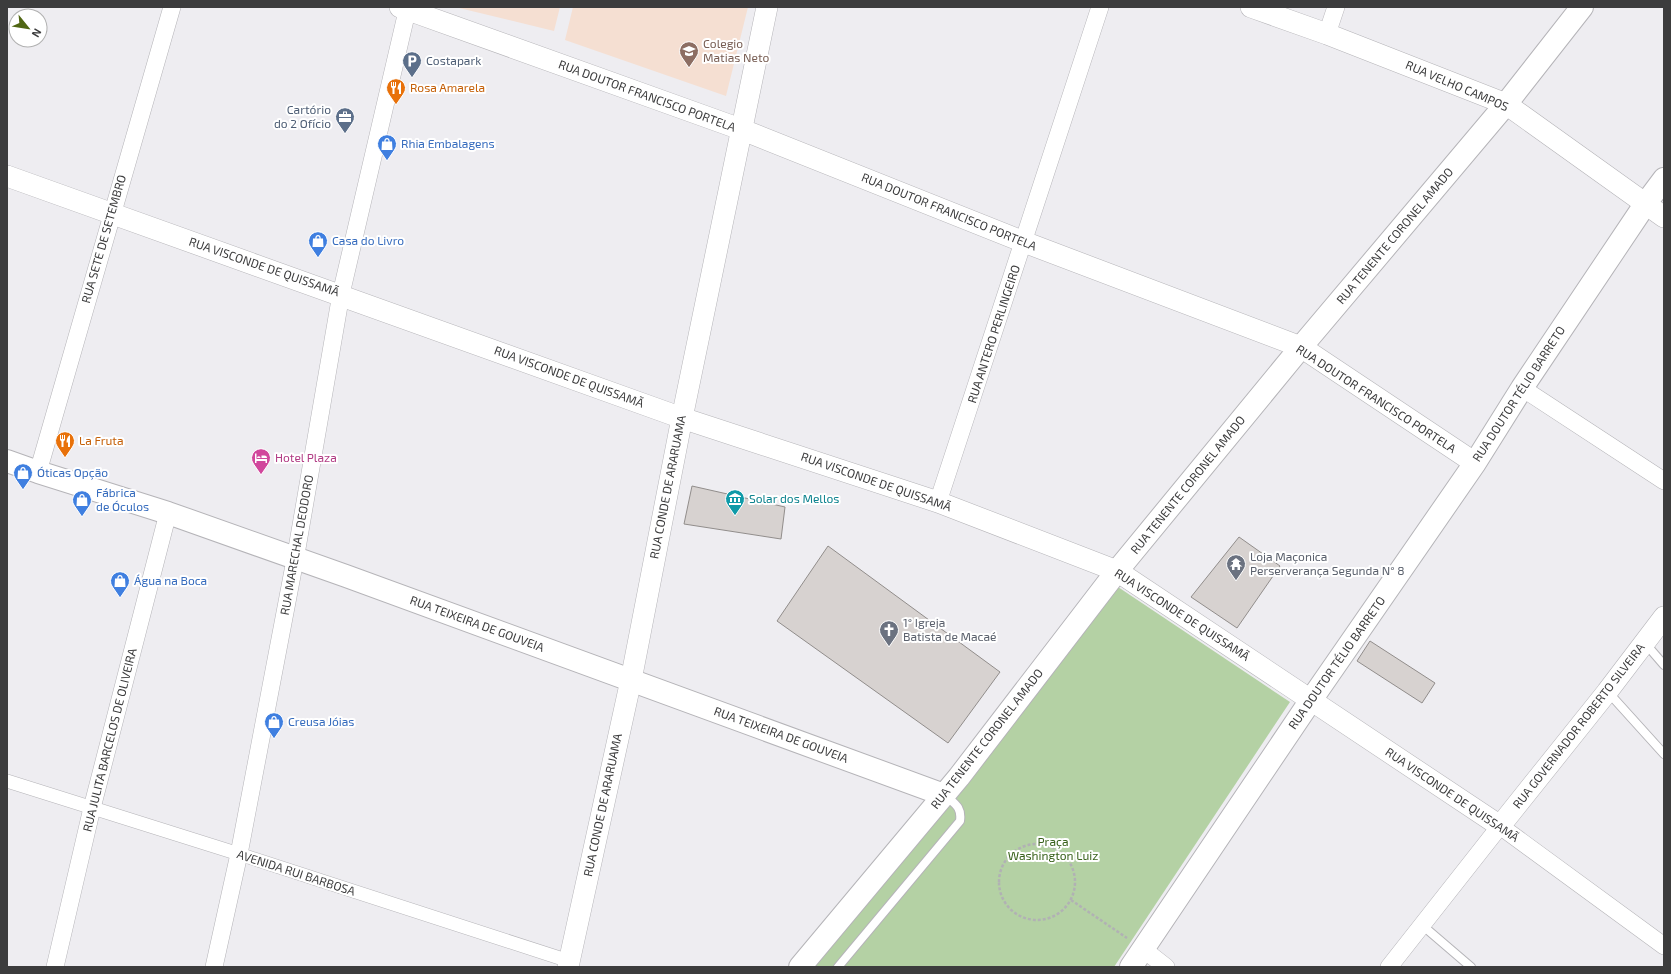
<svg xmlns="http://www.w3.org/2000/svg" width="1671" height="974" font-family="'Exo 2',sans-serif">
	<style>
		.education { fill: #f5dfd2 }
		.green { fill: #b4d1a4 }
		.building { fill: #d7d2d0; stroke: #918d8b }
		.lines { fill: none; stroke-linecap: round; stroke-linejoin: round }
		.service-casing { stroke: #b5b4b8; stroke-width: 10 }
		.pedestrian-casing { stroke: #b5b4b8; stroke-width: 14 }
		.minor-casing { stroke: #b5b4b8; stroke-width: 18 }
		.tertiary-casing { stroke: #b5b4b8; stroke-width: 22 }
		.secondary-casing { stroke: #b5b4b8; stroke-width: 24 }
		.path { stroke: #b1b1b4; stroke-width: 2.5; stroke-dasharray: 3 2; stroke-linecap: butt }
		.service { stroke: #fff; stroke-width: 8 }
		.pedestrian { stroke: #fff; stroke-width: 13 }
		.minor { stroke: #fff; stroke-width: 17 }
		.tertiary { stroke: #fff; stroke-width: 21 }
		.secondary { stroke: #fff; stroke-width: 22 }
		.labels { text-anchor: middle; stroke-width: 4; stroke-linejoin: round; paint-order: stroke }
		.education-label { font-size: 12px; fill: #785e54; stroke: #fff; text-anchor: start }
		.service-label { font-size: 12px; fill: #4e5e75; stroke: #fff; text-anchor: start }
		.street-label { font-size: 12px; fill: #3c3c3d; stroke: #fff }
		.food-label { font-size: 12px; fill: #c56008; stroke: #fff; text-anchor: start }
		.shop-label { font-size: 12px; fill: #366cbe; stroke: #fff; text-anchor: start }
		.hotel-label { font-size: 12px; fill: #b23c85; stroke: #fff; text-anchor: start }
		.culture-label { font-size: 12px; fill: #0d838f; stroke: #fff; text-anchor: start }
		.worship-label { font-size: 12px; fill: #5b616d; stroke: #fff; text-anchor: start }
		.park-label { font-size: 12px; fill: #39621c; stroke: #fff }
	</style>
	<rect width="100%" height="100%" fill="#eeedf1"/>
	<!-- education -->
	<path class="education" d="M 455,7 L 560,7 L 554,31 Z
		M 573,7 L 748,7 L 726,96 L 565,40 Z"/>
	<!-- green -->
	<path class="green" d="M 1118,587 L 1290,702 L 1114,967 L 802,967 Z"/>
	<!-- building -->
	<path class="building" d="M 692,486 L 785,507 L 781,539 L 684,524 Z
		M 1239,537 L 1280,566 L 1237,628 L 1191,597 Z
		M 828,546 L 1000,672 L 948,743 L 777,621 Z
		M 1370,641 L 1435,683 L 1422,703 L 1357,661 Z"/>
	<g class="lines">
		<defs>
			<path id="service" d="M 1645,643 L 1664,665
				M 1608,692 L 1664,754
				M 1422,925 L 1471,967
				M 838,967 L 960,821 C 962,807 955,804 945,795"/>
			<path id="pedestrian" d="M 7,781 L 239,854 L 569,961"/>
			<path id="minor" d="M 1327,34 L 1336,7
				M 1522,388 L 1664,481
				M 38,472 L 172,7
				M 938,502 L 1100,7
				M 1143,949 L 1166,967
				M 55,967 L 92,808 L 168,513
				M 214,967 L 239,854 L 295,560 L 341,294 L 408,7
				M 1389,967 L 1500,826 L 1664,946"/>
			<path id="tertiary" d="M 400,7 L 743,130 L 1024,242 L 1301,347 L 1475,463
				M 1251,7 L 1327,34 L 1506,104 L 1664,217
				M 7,176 L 682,418 L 938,502 L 1117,571 L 1500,826 L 1607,692 L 1664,617
				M 568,967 L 631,680 L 682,418 L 767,7"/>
			<path id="secondary" d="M 7,461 L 38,472 L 168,513 L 346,576 L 944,795
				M 800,967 L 959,777 L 1117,571 L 1301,347 L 1506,104 L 1582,7
				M 1131,967 L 1311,700 L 1475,463 L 1522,388 L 1646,203 L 1664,179"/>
		</defs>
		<!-- service casing -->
		<use href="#service" class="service-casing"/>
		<!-- pedestrian casing -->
		<use href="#pedestrian" class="pedestrian-casing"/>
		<!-- minor casing -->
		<use href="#minor" class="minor-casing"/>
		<!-- tertiary casing -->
		<use href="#tertiary" class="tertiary-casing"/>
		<!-- secondary casing -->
		<use href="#secondary" class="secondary-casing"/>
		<!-- path -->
		<path class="path" d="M999 882a38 38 0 1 1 76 0a38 38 0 1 1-76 0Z
			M 1071,900 L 1127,938"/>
		<!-- service -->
		<use href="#service" class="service"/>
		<!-- pedestrian -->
		<use href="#pedestrian" class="pedestrian"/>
		<!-- minor -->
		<use href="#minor" class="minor"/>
		<!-- tertiary -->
		<use href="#tertiary" class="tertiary"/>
		<!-- secondary -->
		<use href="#secondary" class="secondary"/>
	</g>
	<!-- icons -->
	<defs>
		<symbol id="school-pin" viewBox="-11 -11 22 30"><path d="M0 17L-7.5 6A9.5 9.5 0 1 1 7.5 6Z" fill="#8d6e63" stroke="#fff"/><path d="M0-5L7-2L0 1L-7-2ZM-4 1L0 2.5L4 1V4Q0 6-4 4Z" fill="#fff"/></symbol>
		<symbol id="parking-pin" viewBox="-11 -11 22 30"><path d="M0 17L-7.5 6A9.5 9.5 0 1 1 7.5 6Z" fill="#5c6f8a" stroke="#fff"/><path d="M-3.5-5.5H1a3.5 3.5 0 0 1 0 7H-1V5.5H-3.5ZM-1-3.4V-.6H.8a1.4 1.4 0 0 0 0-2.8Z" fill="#fff"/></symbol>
		<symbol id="restaurant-pin" viewBox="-11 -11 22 30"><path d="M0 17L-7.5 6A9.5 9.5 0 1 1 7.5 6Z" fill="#e8710a" stroke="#fff"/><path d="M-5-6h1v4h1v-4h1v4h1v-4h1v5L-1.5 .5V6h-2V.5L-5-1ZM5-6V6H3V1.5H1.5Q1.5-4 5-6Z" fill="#fff"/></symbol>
		<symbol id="office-pin" viewBox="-11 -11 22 30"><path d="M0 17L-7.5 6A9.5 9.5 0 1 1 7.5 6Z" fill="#5c6f8a" stroke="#fff"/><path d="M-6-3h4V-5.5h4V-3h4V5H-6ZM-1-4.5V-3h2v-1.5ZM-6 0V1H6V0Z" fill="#fff"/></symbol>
		<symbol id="shop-pin" viewBox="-11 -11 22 30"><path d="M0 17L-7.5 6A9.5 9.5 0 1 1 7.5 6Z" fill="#3f7fe0" stroke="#fff"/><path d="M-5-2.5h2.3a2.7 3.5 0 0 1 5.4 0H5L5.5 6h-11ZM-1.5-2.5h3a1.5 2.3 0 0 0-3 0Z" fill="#fff"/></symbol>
		<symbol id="hotel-pin" viewBox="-11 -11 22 30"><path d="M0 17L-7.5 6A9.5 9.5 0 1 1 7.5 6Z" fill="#d1479c" stroke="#fff"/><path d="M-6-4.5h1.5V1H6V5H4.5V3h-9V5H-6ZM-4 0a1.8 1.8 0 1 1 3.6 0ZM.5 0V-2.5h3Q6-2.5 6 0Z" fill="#fff"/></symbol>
		<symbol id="museum-pin" viewBox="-11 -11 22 30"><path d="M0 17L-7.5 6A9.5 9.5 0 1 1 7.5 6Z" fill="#0f9aa8" stroke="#fff"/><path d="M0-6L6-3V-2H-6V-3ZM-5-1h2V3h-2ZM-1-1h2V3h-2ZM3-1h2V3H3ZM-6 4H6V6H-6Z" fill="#fff"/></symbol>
		<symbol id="temple-pin" viewBox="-11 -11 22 30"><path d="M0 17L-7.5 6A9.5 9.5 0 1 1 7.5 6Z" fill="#6b7280" stroke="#fff"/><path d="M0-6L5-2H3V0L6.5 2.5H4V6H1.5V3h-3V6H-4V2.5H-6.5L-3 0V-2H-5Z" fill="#fff"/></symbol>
		<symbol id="church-pin" viewBox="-11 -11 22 30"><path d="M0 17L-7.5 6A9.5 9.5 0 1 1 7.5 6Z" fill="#6b7280" stroke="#fff"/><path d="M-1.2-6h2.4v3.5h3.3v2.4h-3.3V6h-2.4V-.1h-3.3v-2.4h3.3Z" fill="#fff"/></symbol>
	</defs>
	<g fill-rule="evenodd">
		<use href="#school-pin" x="678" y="40" width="22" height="30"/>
		<use href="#parking-pin" x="401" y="50" width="22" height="30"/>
		<use href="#restaurant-pin" x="385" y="77" width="22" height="30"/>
		<use href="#office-pin" x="334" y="106" width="22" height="30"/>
		<use href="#shop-pin" x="376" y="133" width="22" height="30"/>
		<use href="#shop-pin" x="307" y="230" width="22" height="30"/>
		<use href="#restaurant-pin" x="54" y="430" width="22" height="30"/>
		<use href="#hotel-pin" x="250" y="447" width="22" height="30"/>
		<use href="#shop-pin" x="12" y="462" width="22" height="30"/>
		<use href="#museum-pin" x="724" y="488" width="22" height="30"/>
		<use href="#shop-pin" x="71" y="489" width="22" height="30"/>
		<use href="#temple-pin" x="1225" y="553" width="22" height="30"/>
		<use href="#shop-pin" x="109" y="570" width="22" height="30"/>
		<use href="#church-pin" x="878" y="619" width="22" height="30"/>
		<use href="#shop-pin" x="263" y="711" width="22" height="30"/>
	</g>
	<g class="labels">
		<!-- education labels -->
		<g class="education-label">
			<text x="703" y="48">Colegio<tspan x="703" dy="14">Matias Neto</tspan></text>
		</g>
		<!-- service labels -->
		<g class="service-label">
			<text x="426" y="65">Costapark</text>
			<text x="331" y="114" text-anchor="end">Cartório<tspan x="331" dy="14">do 2 Ofício</tspan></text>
		</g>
		<!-- street labels -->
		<g class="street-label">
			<text transform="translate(1457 86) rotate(23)" y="4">RUA VELHO CAMPOS</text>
			<text transform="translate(647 96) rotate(20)" y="4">RUA DOUTOR FRANCISCO PORTELA</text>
			<text transform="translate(949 212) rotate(22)" y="4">RUA DOUTOR FRANCISCO PORTELA</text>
			<text transform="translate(1395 236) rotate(-50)" y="4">RUA TENENTE CORONEL AMADO</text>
			<text transform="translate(104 239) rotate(-74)" y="4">RUA SETE DE SETEMBRO</text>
			<text transform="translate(264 267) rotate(19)" y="4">RUA VISCONDE DE QUISSAMÃ</text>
			<text transform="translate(994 334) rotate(-72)" y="4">RUA ANTERO PERLINGEIRO</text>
			<text transform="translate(569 377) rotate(20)" y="4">RUA VISCONDE DE QUISSAMÃ</text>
			<text transform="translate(1519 394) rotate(-57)" y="4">RUA DOUTOR TÉLIO BARRETO</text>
			<text transform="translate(1376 399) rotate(33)" y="4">RUA DOUTOR FRANCISCO PORTELA</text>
			<text transform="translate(876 482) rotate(19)" y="4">RUA VISCONDE DE QUISSAMÃ</text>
			<text transform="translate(1188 485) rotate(-51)" y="4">RUA TENENTE CORONEL AMADO</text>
			<text transform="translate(668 487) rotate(-79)" y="4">RUA CONDE DE ARARUAMA</text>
			<text transform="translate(297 545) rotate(-80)" y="4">RUA MARECHAL DEODORO</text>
			<text transform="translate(1182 615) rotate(33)" y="4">RUA VISCONDE DE QUISSAMÃ</text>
			<text transform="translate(477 624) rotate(20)" y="4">RUA TEIXEIRA DE GOUVEIA</text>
			<text transform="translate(1337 663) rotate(-55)" y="4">RUA DOUTOR TÉLIO BARRETO</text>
			<text transform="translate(1579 726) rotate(-52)" y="4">RUA GOVERNADOR ROBERTO SILVEIRA</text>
			<text transform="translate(781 735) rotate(20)" y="4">RUA TEIXEIRA DE GOUVEIA</text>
			<text transform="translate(987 739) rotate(-52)" y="4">RUA TENENTE CORONEL AMADO</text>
			<text transform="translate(110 740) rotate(-76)" y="4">RUA JULITA BARCELOS DE OLIVEIRA</text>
			<text transform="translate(1452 795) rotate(34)" y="4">RUA VISCONDE DE QUISSAMÃ</text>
			<text transform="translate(603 805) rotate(-78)" y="4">RUA CONDE DE ARARUAMA</text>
			<text transform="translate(296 873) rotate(18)" y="4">AVENIDA RUI BARBOSA</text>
		</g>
		<!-- food labels -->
		<g class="food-label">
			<text x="410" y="92">Rosa Amarela</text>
			<text x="79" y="445">La Fruta</text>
		</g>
		<!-- shop labels -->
		<g class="shop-label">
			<text x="401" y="148">Rhia Embalagens</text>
			<text x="332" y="245">Casa do Livro</text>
			<text x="37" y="477">Óticas Opção</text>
			<text x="96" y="497">Fábrica<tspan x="96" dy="14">de Óculos</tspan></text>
			<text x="134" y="585">Água na Boca</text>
			<text x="288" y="726">Creusa Jóias</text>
		</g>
		<!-- hotel labels -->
		<g class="hotel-label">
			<text x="275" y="462">Hotel Plaza</text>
		</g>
		<!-- culture labels -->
		<g class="culture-label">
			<text x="749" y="503">Solar dos Mellos</text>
		</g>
		<!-- worship labels -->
		<g class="worship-label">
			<text x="1250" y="561">Loja Maçonica<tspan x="1250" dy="14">Perserverança Segunda N° 8</tspan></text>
			<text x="903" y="627">1° Igreja<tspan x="903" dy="14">Batista de Macaé</tspan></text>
		</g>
		<!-- park labels -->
		<g class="park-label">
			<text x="1053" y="846">Praça<tspan x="1053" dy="14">Washington Luiz</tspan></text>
		</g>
	</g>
	<!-- border -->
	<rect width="1671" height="974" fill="none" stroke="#3c3c3d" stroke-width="16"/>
	<!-- north arrow -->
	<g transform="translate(28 28) rotate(120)"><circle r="19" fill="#ffffff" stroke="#b1b1b1"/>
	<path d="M0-3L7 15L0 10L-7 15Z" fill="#506613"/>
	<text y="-6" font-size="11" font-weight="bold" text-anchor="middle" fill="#3c3c3d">N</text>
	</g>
</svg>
